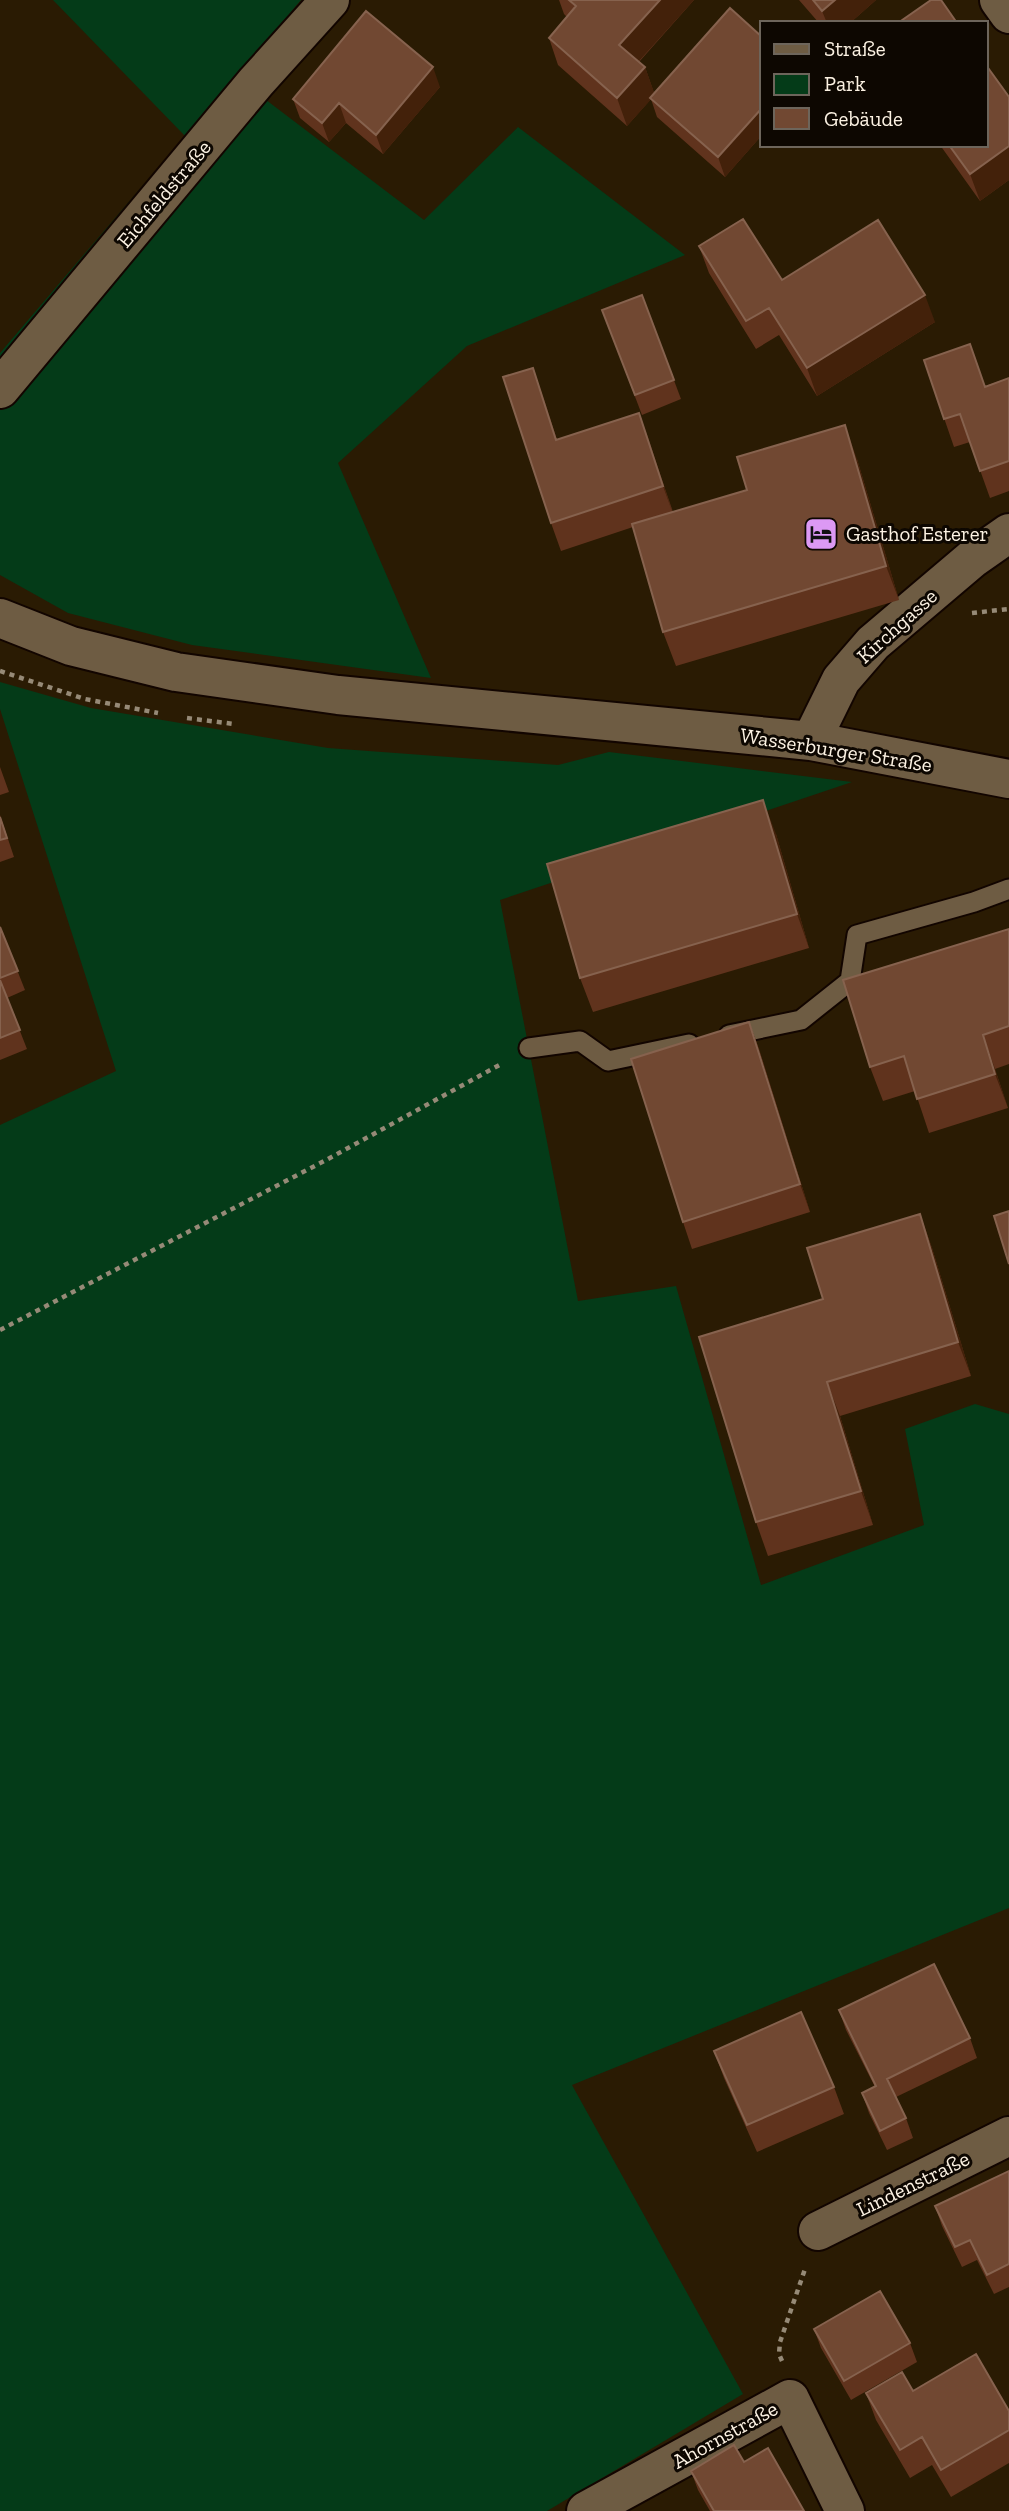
<svg xmlns="http://www.w3.org/2000/svg" width="1009" height="2511" font-family="'Zilla Slab',serif">
	<style>
		.green { fill: #043b18 }
		.lines { fill: none; stroke-linecap: round; stroke-linejoin: round }
		.lane-casing { stroke: #120500; stroke-width: 23 }
		.street-casing { stroke: #120500; stroke-width: 42 }
		.path { stroke: #968a77; stroke-width: 4.5; stroke-dasharray: 5 5; stroke-linecap: butt }
		.lane { stroke: #6e5c43; stroke-width: 19 }
		.street { stroke: #6e5c43; stroke-width: 38 }
		.wall { fill: #60331d }
		.shaded-wall { fill: #43210a }
		.building { fill: #714832; stroke: #86624e; stroke-width: 2 }
		.labels { text-anchor: middle; stroke-width: 6; stroke-linejoin: round; paint-order: stroke }
		.street-label { font-size: 21px; fill: #fcf2e3; stroke: #0d0701 }
		.poi-label { font-size: 21px; fill: #fcf2e3; stroke: #0d0701; text-anchor: start }
	</style>
	<rect width="100%" height="100%" fill="#2a1b03"/>
	<!-- green -->
	<path class="green" d="M 53,0 L 301,0 L 236,77 L 424,220 L 518,127 L 685,255 L 467,346 L 338,463 L 431,678 L 192,645 L 68,613 L 0,575 L 0,353 L 185,136 Z
		M 0,682 L 91,708 L 328,748 L 558,765 L 609,752 L 852,782 L 500,900 L 578,1301 L 676,1286 L 761,1585 L 924,1525 L 905,1429 L 975,1404 L 1009,1414 L 1009,1908 L 572,2085 L 743,2394 L 547,2511 L 0,2511 L 0,1125 L 116,1071 L 0,709 Z"/>
	<g class="lines">
		<defs>
			<path id="lane" d="M 729,1035 L 801,1020 L 850,981 L 857,935 L 974,902 L 1009,889
				M 529,1048 L 580,1041 L 608,1061 L 689,1044"/>
			<path id="street" d="M 999,0 L 1009,14
				M 0,389 L 256,82 L 330,0
				M 0,618 L 71,646 L 176,672 L 338,695 L 811,741 L 1009,779
				M 811,741 L 841,680 L 873,643 L 972,559 L 1009,533
				M 818,2231 L 1009,2136
				M 586,2511 L 790,2399 L 845,2511"/>
		</defs>
		<!-- lane casing -->
		<use href="#lane" class="lane-casing"/>
		<!-- street casing -->
		<use href="#street" class="street-casing"/>
		<!-- path -->
		<path class="path" d="M 972,613 L 1009,609
			M 0,671 L 85,699 L 158,713
			M 187,718 L 234,724
			M 0,1330 L 328,1159 L 503,1063
			M 782,2361 L 779,2354 L 780,2342 L 805,2269"/>
		<!-- lane -->
		<use href="#lane" class="lane"/>
		<!-- street -->
		<use href="#street" class="street"/>
	</g>
	<!-- wall -->
	<path class="wall" d="M 559,0 L 694,0 L 639,62 L 645,67 L 654,93 L 762,37 L 762,135 L 725,177 L 657,117 L 651,99 L 627,126 L 558,65 L 549,38 L 567,17 L 564,14 Z
		M 799,0 L 876,0 L 850,23 L 819,23 Z
		M 440,87 L 383,154 L 346,123 L 329,142 L 300,118 L 293,99 Z
		M 1009,97 L 1009,180 L 980,201 L 940,145 L 986,145 Z
		M 699,246 L 782,280 L 935,322 L 817,396 L 779,335 L 756,349 L 709,273 Z
		M 642,295 L 681,399 L 642,415 L 602,310 Z
		M 924,360 L 985,386 L 1009,378 L 1009,491 L 990,498 L 970,442 L 954,447 Z
		M 533,368 L 557,440 L 639,413 L 673,512 L 857,459 L 899,600 L 676,666 L 663,632 L 633,527 L 561,551 L 551,523 Z
		M 0,767 L 9,792 L 0,795 Z
		M 0,815 L 14,857 L 0,862 Z
		M 776,834 L 809,948 L 593,1012 L 580,978 Z
		M 0,927 L 25,990 L 7,998 L 27,1049 L 0,1060 Z
		M 1009,929 L 1009,1064 L 995,1069 L 1008,1108 L 929,1133 L 915,1091 L 883,1101 L 870,1067 Z
		M 749,1022 L 759,1049 L 810,1212 L 692,1249 L 683,1222 Z
		M 920,1214 L 932,1248 L 971,1376 L 840,1416 L 873,1525 L 768,1556 L 756,1522 L 823,1299 Z
		M 839,2010 L 970,2038 L 977,2058 L 896,2097 L 906,2118 L 913,2138 L 887,2150 L 869,2113 L 862,2093 L 875,2087 L 846,2030 Z
		M 714,2051 L 834,2087 L 844,2114 L 757,2152 L 724,2078 Z
		M 1009,2171 L 1009,2287 L 994,2294 L 977,2260 L 962,2267 L 942,2226 L 935,2206 Z
		M 814,2329 L 910,2343 L 917,2362 L 851,2400 L 821,2348 Z
		M 913,2391 L 1009,2411 L 1009,2463 L 951,2497 L 932,2465 L 910,2478 L 876,2420 L 866,2393 Z
		M 744,2462 L 804,2511 L 710,2511 L 698,2490 L 691,2471 Z"/>
	<!-- shaded-wall -->
	<path class="shaded-wall" d="M 660,0 L 694,0 L 629,72 L 619,45 Z
		M 835,0 L 876,0 L 850,23 L 827,23 L 822,11 Z
		M 433,67 L 440,87 L 383,154 L 376,135 Z
		M 645,67 L 655,95 L 627,126 L 617,98 Z
		M 339,103 L 346,123 L 329,142 L 322,123 Z
		M 762,108 L 762,135 L 725,177 L 718,157 Z
		M 1009,146 L 1009,180 L 980,201 L 970,174 Z
		M 925,295 L 935,322 L 817,396 L 807,368 Z
		M 533,368 L 543,396 L 566,468 L 556,440 Z
		M 639,413 L 649,440 L 673,514 L 663,486 Z
		M 845,425 L 857,459 L 899,600 L 886,566 Z
		M 763,800 L 776,834 L 809,948 L 797,914 Z
		M 749,1022 L 759,1049 L 810,1212 L 800,1184 Z
		M 983,1035 L 995,1069 L 1008,1108 L 995,1074 Z
		M 920,1214 L 932,1248 L 971,1376 L 958,1342 Z
		M 827,1382 L 840,1416 L 873,1525 L 861,1491 Z"/>
	<!-- building -->
	<path class="building" d="M 569,0 L 660,0 L 619,45 L 645,67 L 617,98 L 549,38 L 576,6 Z
		M 813,0 L 835,0 L 822,11 Z
		M 931,0 L 941,0 L 957,23 L 898,23 Z
		M 730,8 L 762,37 L 762,108 L 718,157 L 650,98 Z
		M 366,11 L 433,67 L 376,135 L 339,103 L 322,123 L 293,99 Z
		M 986,65 L 1009,97 L 1009,146 L 970,174 L 949,145 L 986,145 Z
		M 743,219 L 782,280 L 878,220 L 925,295 L 807,368 L 769,308 L 746,321 L 699,246 Z
		M 642,295 L 674,380 L 635,395 L 602,310 Z
		M 970,344 L 985,387 L 1009,378 L 1009,461 L 980,471 L 960,414 L 944,419 L 924,360 Z
		M 533,368 L 556,440 L 639,413 L 663,486 L 551,523 L 503,377 Z
		M 845,425 L 886,566 L 663,632 L 632,524 L 747,490 L 737,457 Z
		M 763,800 L 797,914 L 580,978 L 547,864 Z
		M 0,817 L 7,838 L 0,840 Z
		M 0,927 L 18,971 L 0,978 Z
		M 1009,929 L 1009,1026 L 983,1035 L 995,1074 L 917,1099 L 904,1056 L 870,1067 L 843,980 Z
		M 0,980 L 20,1030 L 0,1038 Z
		M 749,1022 L 800,1184 L 683,1222 L 631,1059 Z
		M 1009,1211 L 1009,1264 L 994,1216 Z
		M 920,1214 L 958,1342 L 827,1382 L 861,1491 L 756,1522 L 699,1337 L 823,1299 L 807,1248 Z
		M 934,1964 L 970,2038 L 887,2079 L 906,2118 L 880,2131 L 862,2093 L 876,2086 L 839,2010 Z
		M 801,2012 L 834,2087 L 747,2125 L 714,2051 Z
		M 1009,2171 L 1009,2264 L 987,2275 L 970,2240 L 955,2247 L 935,2206 Z
		M 880,2291 L 910,2343 L 844,2381 L 814,2329 Z
		M 976,2354 L 1009,2411 L 1009,2430 L 941,2470 L 922,2437 L 900,2450 L 866,2393 L 902,2372 L 913,2391 Z
		M 734,2445 L 744,2462 L 768,2448 L 804,2511 L 714,2511 L 691,2471 Z"/>
	<!-- icons -->
	<defs>
		<symbol id="hotel-square" viewBox="-11 -11 22 22"><rect x="-9" y="-9" width="18" height="18" rx="4" fill="#dc99f4" stroke="#0d0701"/><path d="M-6-4.5h1.5V1H6V5H4.5V3h-9V5H-6ZM-4 0a1.8 1.8 0 1 1 3.6 0ZM.5 0V-2.5h3Q6-2.5 6 0Z" fill="#111"/></symbol>
	</defs>
	<g fill-rule="evenodd">
		<use href="#hotel-square" x="802" y="515" width="38" height="38"/>
	</g>
	<g class="labels">
		<!-- street labels -->
		<g class="street-label">
			<text transform="translate(164 194) rotate(-50)" y="7">Eichfeldstraße</text>
			<text transform="translate(897 626) rotate(-42)" y="7">Kirchgasse</text>
			<text transform="translate(836 750) rotate(9)" y="7">Wasserburger Straße</text>
			<text transform="translate(913 2184) rotate(-26)" y="7">Lindenstraße</text>
			<text transform="translate(725 2435) rotate(-29)" y="7">Ahornstraße</text>
		</g>
		<!-- poi labels -->
		<g class="poi-label">
			<text x="846" y="541">Gasthof Esterer</text>
		</g>
	</g>
	<!-- legend -->
	<rect x="760" y="21" width="228" height="126" fill="#0d0701" stroke="#6d655b" stroke-width="2"/>
	<rect x="774" y="44" width="35" height="10" fill="#6e5c43" stroke="#6d655b" stroke-width="2"/>
	<text x="824" y="56" font-size="21" fill="#fcf2e3">Straße</text>
	<rect x="774" y="74" width="35" height="21" fill="#043b18" stroke="#6d655b" stroke-width="2"/>
	<text x="824" y="91" font-size="21" fill="#fcf2e3">Park</text>
	<rect x="774" y="108" width="35" height="21" fill="#714832" stroke="#6d655b" stroke-width="2"/>
	<text x="824" y="126" font-size="21" fill="#fcf2e3">Gebäude</text>
</svg>
